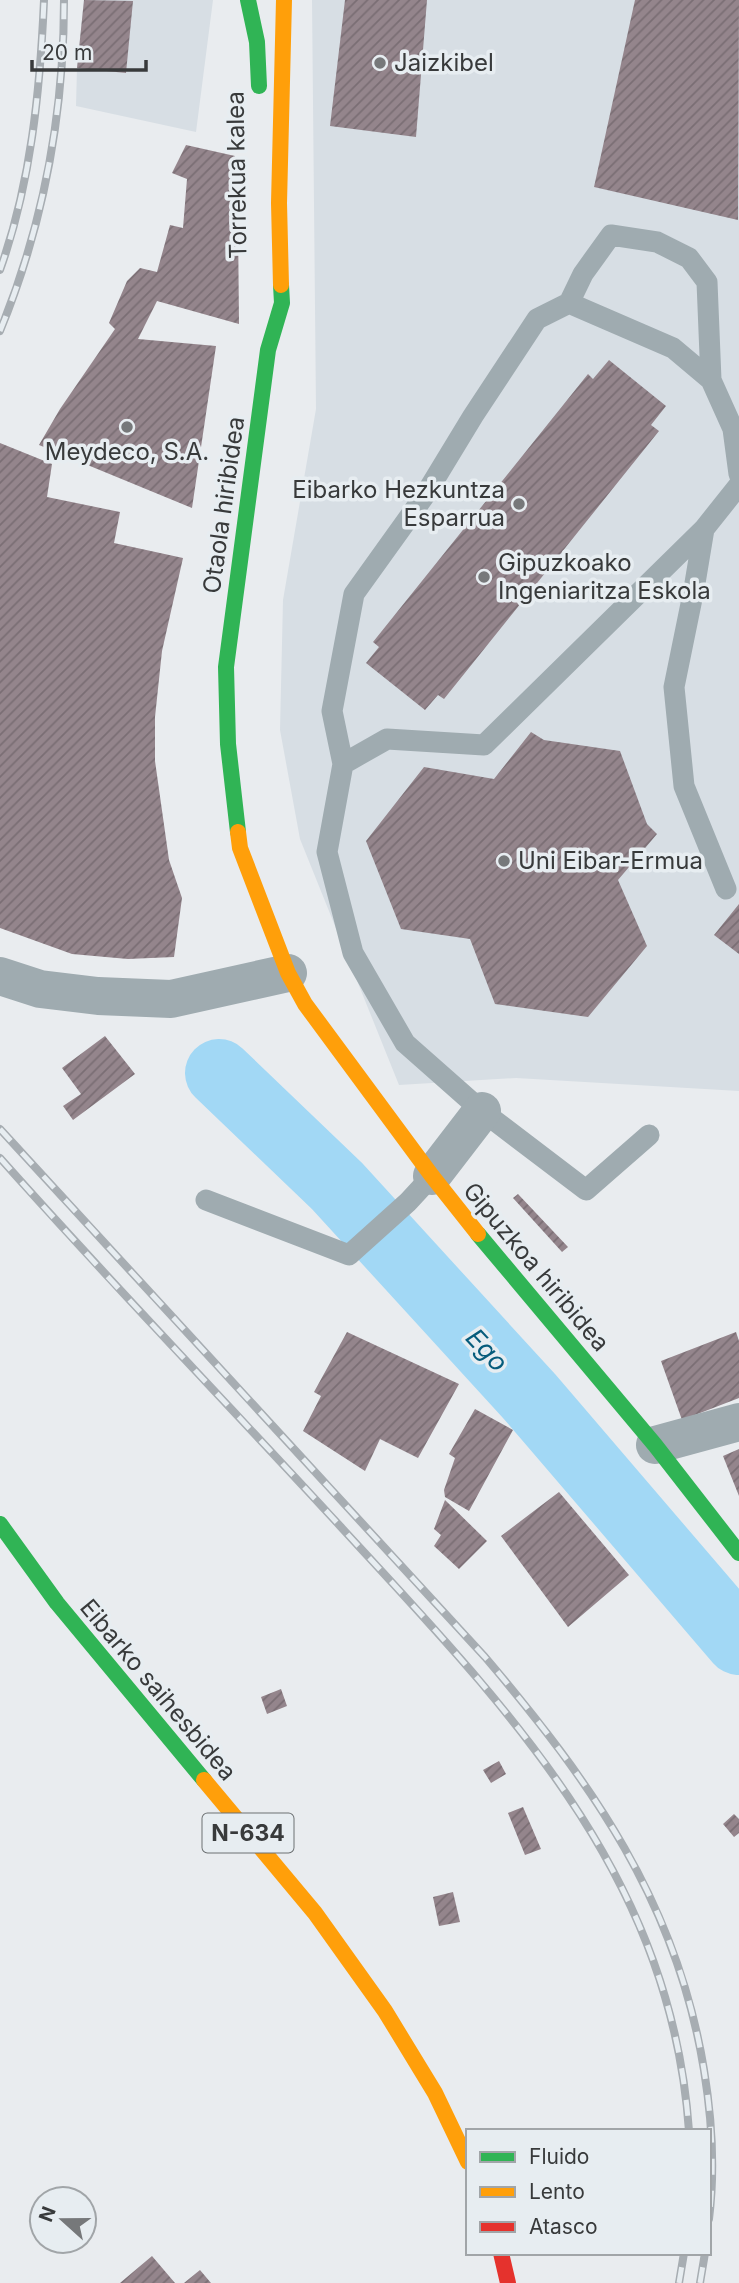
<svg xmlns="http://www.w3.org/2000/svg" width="739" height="2283" font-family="Inter,sans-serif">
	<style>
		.built { fill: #d7dee4 }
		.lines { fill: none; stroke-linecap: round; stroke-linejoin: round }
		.river { stroke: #a2d8f5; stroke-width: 68 }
		.building { fill: url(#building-hatch) }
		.lane { stroke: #9fabb0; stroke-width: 21 }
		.street { stroke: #9fabb0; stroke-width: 38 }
		.fast { stroke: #30b455; stroke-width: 16 }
		.slow { stroke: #ff9f0a; stroke-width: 16 }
		.jam { stroke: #e5322d; stroke-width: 16 }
		.rail-casing { stroke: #a7adb2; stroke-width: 8 }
		.rail { stroke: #e7edf1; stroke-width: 5; stroke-dasharray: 16; stroke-linecap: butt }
		.poi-dot { fill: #76787a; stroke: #e7edf1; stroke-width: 2.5 }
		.labels { text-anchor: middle; stroke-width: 7; stroke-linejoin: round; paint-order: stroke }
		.shield { fill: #e7edf1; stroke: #6c7072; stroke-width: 2 }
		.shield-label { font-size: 23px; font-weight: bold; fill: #383a3b }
		.poi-label { font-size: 24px; fill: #383a3b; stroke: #e7edf1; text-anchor: start }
		.street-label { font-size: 24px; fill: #383a3b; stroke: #e7edf1 }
		.water-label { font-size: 26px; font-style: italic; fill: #065c7c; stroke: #e7edf1 }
	</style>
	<defs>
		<pattern id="building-hatch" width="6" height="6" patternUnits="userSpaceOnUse" patternTransform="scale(1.75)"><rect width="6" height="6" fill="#94858c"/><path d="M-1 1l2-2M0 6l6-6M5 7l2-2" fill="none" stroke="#7a6e74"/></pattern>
	</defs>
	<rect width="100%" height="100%" fill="#e9ecef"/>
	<!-- built -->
	<path class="built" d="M 84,0 L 213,0 L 196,132 L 76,106 L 77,68 Z
		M 312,0 L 739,0 L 739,1091 L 516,1078 L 399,1085 L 300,839 L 280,730 L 283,600 L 316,409 Z"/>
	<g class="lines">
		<!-- river -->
		<path class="river" d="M 219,1073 L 337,1186 L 529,1396 L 739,1641"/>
	</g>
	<!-- building -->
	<path class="building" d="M 84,0 L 133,1 L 126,73 L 77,68 Z
		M 345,0 L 427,0 L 416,137 L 330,126 Z
		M 635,0 L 739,0 L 738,220 L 594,187 Z
		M 186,145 L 235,156 L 234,220 L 238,220 L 239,324 L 157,301 L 138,339 L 216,346 L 192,508 L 39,445 L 60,409 L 115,329 L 109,323 L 127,281 L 140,268 L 157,272 L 170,225 L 183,228 L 187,179 L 172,173 Z
		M 609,360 L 666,406 L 651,425 L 659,431 L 444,699 L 438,695 L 425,710 L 366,663 L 379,647 L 373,642 L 588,374 L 593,379 Z
		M 0,443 L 52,464 L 47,497 L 120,512 L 114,543 L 183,558 L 162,651 L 155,717 L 155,761 L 169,860 L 182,898 L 174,957 L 128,959 L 72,954 L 0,928 Z
		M 531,732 L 544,740 L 620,751 L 647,824 L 657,834 L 618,880 L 647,946 L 588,1017 L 495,1004 L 470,939 L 401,929 L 366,841 L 424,767 L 494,779 Z
		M 739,904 L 739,954 L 714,935 Z
		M 105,1036 L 135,1074 L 73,1120 L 63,1106 L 81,1094 L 62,1068 Z
		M 518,1194 L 568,1247 L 562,1252 L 513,1198 Z
		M 347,1332 L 459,1384 L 418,1458 L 380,1439 L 365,1471 L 303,1431 L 321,1396 L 314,1392 Z
		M 736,1332 L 739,1341 L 739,1398 L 682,1420 L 661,1361 Z
		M 475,1409 L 513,1430 L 469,1511 L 445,1497 L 444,1490 L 455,1458 L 449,1454 Z
		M 739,1449 L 739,1496 L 723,1456 Z
		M 559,1492 L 629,1575 L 568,1627 L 501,1536 Z
		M 445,1500 L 487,1541 L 459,1569 L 434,1546 L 441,1535 L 434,1529 Z
		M 281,1689 L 287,1706 L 267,1714 L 261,1697 Z
		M 499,1761 L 506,1774 L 491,1783 L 483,1770 Z
		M 523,1807 L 541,1849 L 525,1855 L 508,1813 Z
		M 734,1814 L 739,1819 L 739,1833 L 734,1837 L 723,1824 Z
		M 453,1892 L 460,1922 L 439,1926 L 433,1897 Z
		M 152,2256 L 175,2283 L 120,2283 Z
		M 200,2270 L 211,2283 L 184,2283 Z"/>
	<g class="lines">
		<!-- lane -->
		<path class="lane" d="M 569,303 L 583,274 L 611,235 L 657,242 L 689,258 L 707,282 L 711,380
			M 704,529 L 694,589 L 674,687 L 684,786 L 726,889
			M 343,764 L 387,739 L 484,745 L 704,529 L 739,485
			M 649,1135 L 586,1190 L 482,1111 L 405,1043 L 353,953 L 327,852 L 343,764 L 332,711 L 354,594 L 425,495 L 473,416 L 537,319 L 569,303 L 673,348 L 711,380 L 733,429 L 739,474
			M 206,1200 L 349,1255 L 408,1202 L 432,1176"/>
		<!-- street -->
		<path class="street" d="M 0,976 L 40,989 L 98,996 L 171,999 L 288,973
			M 432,1176 L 482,1111
			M 655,1445 L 739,1422"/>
		<!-- fast -->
		<path class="fast" d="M 248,0 L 257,42 L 259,86
			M 238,832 L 228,744 L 226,667 L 268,350 L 282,303 L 281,285
			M 478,1234 L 655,1445 L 739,1553
			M 0,1524 L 57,1603 L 204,1780"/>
		<!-- slow -->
		<path class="slow" d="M 281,285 L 279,203 L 284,0
			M 238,832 L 240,848 L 288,973 L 305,1004 L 432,1176 L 478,1234
			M 204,1780 L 315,1913 L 385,2011 L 435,2093 L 468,2162"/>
		<!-- jam -->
		<path class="jam" d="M 501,2253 L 508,2283"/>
		<defs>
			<path id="rail" d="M 0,270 C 31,183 40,91 44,0
				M 0,331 C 43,226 64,113 64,0
				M 0,1129 L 485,1657 C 592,1783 677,1903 704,2070 C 712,2119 715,2171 709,2219
				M 0,1158 C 111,1283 227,1403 340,1526 C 506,1707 671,1872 689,2131
				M 679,2283 L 684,2253
				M 700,2283 L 705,2253"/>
		</defs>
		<!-- rail casing -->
		<use href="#rail" class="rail-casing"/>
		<!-- rail -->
		<use href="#rail" class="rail"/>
	</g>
	<!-- markers -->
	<g class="poi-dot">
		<circle cx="380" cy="63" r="7"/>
		<circle cx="127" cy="427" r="7"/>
		<circle cx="519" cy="504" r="7"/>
		<circle cx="484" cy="577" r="7"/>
		<circle cx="504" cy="861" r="7"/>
	</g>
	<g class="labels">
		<!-- shield labels -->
		<rect class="shield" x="202.5" y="1813.5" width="91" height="39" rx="5"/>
		<g class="shield-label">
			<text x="248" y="1841">N-634</text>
		</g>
		<!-- poi labels -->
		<g class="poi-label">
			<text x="394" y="71">Jaizkibel</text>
			<text x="127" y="460" text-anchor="middle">Meydeco, S.A.</text>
			<text x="505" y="498" text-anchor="end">Eibarko Hezkuntza<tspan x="505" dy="28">Esparrua</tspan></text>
			<text x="498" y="571">Gipuzkoako<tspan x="498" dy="28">Ingeniaritza Eskola</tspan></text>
			<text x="518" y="869">Uni Eibar-Ermua</text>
		</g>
		<!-- street labels -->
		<g class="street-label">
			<text transform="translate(237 175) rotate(-91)" y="8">Torrekua kalea</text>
			<text transform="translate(224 505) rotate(-82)" y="8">Otaola hiribidea</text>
			<text transform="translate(536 1267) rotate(50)" y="8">Gipuzkoa hiribidea</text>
			<text transform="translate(158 1690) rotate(50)" y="8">Eibarko saihesbidea</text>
		</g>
		<!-- water labels -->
		<g class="water-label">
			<text transform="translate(487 1350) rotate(47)" y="9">Ego</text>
		</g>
	</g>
	<!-- legend -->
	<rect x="466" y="2129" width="245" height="126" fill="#e7edf1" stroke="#a1a5a8" stroke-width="2"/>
	<rect x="480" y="2152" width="35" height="10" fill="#30b455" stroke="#a1a5a8" stroke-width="2"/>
	<text x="529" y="2164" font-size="21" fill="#383a3b">Fluido</text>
	<rect x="480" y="2187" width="35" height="10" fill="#ff9f0a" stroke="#a1a5a8" stroke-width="2"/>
	<text x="529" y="2199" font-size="21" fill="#383a3b">Lento</text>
	<rect x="480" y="2222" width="35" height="10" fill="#e5322d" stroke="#a1a5a8" stroke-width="2"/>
	<text x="529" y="2234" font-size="21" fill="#383a3b">Atasco</text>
	<!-- north arrow -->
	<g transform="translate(63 2220) rotate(291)"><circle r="33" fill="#e7edf1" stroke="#a1a5a8" stroke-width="2"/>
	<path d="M0-5L12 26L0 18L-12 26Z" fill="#76787a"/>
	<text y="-10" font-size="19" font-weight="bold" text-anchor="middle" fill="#383a3b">N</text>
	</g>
	<!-- scale -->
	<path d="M32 60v10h114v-10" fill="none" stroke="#383a3b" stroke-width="3.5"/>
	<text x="42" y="60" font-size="21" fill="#383a3b" stroke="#e7edf1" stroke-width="5" paint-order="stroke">20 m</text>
</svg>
